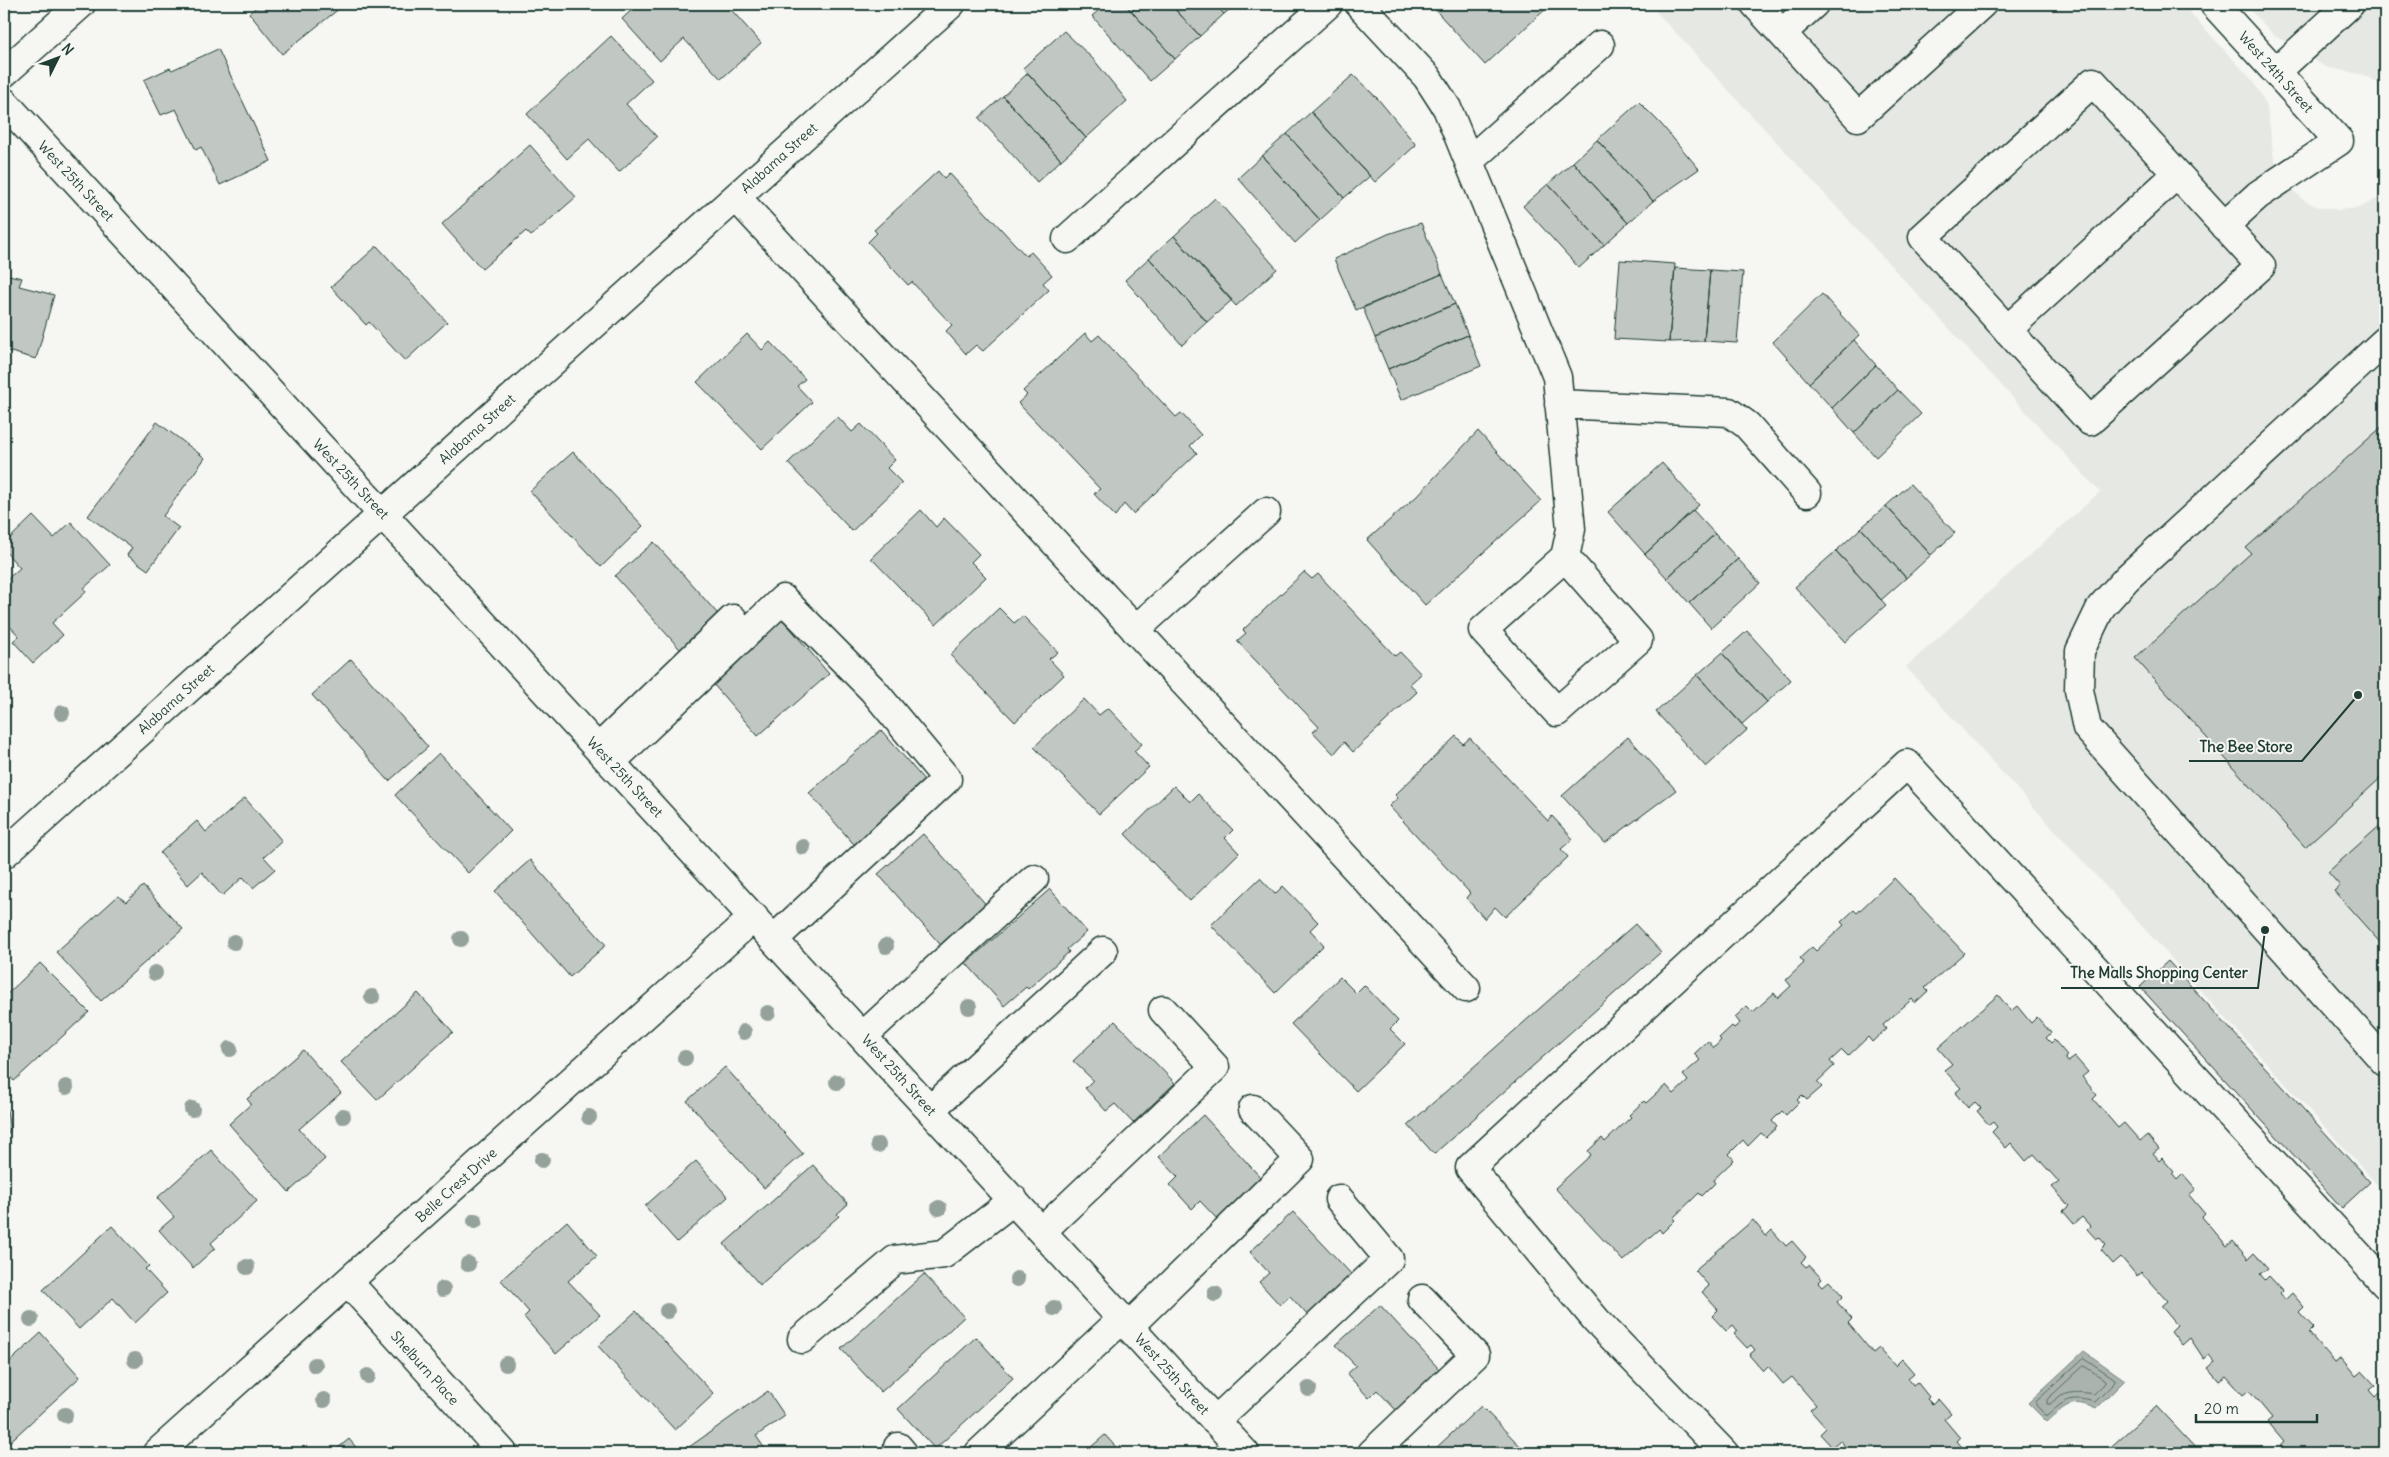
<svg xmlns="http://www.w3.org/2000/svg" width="2389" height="1457" font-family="Delius,sans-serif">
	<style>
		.built { fill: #e6e8e4 }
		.water { fill: #aab3ae; stroke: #72847d }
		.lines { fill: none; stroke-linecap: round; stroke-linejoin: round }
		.shore { stroke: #576c65; stroke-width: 1 }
		.building { fill: #c1c8c3; stroke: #1f3d34 }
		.minor-casing { stroke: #1f3d34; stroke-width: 31 }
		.minor { stroke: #f6f6f2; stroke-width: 28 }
		.tree { fill: #94a29b }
		.labels { text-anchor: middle; stroke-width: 4; stroke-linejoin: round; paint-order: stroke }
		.street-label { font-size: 14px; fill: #1f3d34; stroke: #f6f6f2 }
		.leader { fill: none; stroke: #1f3d34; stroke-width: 2 }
		.callout-dot { fill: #1f3d34; stroke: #f6f6f2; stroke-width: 2 }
		.callout-label { font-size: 15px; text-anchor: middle; font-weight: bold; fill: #1f3d34; stroke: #f6f6f2; stroke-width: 4; stroke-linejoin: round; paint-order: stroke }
	</style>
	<rect width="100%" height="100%" fill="#f6f6f2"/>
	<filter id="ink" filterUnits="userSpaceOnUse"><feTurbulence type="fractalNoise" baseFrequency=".02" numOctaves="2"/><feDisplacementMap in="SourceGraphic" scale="10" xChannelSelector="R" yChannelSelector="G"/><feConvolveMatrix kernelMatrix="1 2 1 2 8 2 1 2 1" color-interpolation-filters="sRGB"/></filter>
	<g filter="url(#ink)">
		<!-- built -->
		<path class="built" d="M 1649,4 L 2182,4 L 2252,80 L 2262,96 L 2268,114 L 2273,153 L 2278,170 L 2288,186 L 2302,199 L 2318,207 L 2339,210 L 2359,208 L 2385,195 L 2385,1193 L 1906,667 L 2100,492 Z
			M 2245,4 L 2385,4 L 2385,87 L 2364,75 L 2326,67 L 2306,56 L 2272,33 Z"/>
		<!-- water -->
		<path class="water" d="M 2084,1351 L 2125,1380 L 2096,1409 C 2071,1397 2065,1406 2047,1422 L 2028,1403 Z"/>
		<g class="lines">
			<!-- shore -->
			<path class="shore" d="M 2084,1358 L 2115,1379 L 2115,1382 L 2095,1402 C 2071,1396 2067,1398 2048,1415 L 2045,1415 L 2036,1405 L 2036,1402 Z
				M 2084,1366 L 2105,1380 L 2105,1383 L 2094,1394 C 2075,1391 2065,1391 2050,1404 L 2047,1404 L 2047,1400 Z"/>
		</g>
		<!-- building -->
		<path class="building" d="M 260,4 L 345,4 L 282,54 L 249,13 Z
			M 638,4 L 726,4 L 761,43 L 721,79 L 684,39 L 660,61 L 622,19 Z
			M 1106,4 L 1125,4 L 1175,59 L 1150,81 L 1092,16 Z
			M 1125,4 L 1170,4 L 1200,36 L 1175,59 Z
			M 1170,4 L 1214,4 L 1224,14 L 1200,36 Z
			M 1214,4 L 1236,4 L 1224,14 Z
			M 1430,4 L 1549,4 L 1550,5 L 1485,65 Z
			M 1064,31 L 1094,60 L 1127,101 L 1086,138 L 1023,68 Z
			M 611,36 L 652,80 L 626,104 L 657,137 L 619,172 L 589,139 L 567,159 L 527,114 Z
			M 218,49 L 271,161 L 220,185 L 201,147 L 196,150 L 176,109 L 161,115 L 144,80 L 170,68 L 172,70 Z
			M 1028,73 L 1086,138 L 1061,160 L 1003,96 Z
			M 1353,75 L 1378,99 L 1416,145 L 1375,182 L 1311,112 Z
			M 1003,96 L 1061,160 L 1037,182 L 979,118 Z
			M 1639,102 L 1661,124 L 1699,169 L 1653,201 L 1597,140 Z
			M 1311,112 L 1370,176 L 1344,198 L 1287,134 Z
			M 1287,134 L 1344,198 L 1320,220 L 1262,156 Z
			M 1597,140 L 1653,201 L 1628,223 L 1573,162 Z
			M 530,145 L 576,197 L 531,236 L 526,231 L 482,269 L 442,224 Z
			M 1262,156 L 1320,220 L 1295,243 L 1238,178 Z
			M 1573,162 L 1628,223 L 1604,245 L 1548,184 Z
			M 938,171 L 944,178 L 949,173 L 1026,256 L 1031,252 L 1052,275 L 1043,283 L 1049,290 L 983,351 L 976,345 L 966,354 L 946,331 L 952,325 L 912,282 L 908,285 L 868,242 L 877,233 L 874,230 Z
			M 1548,184 L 1604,245 L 1579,268 L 1523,206 Z
			M 1215,198 L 1277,269 L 1236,306 L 1174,236 Z
			M 1421,223 L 1442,274 L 1356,310 L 1334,259 L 1388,234 Z
			M 1174,236 L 1232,300 L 1207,322 L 1149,258 Z
			M 377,246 L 447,322 L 405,361 L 369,322 L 366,325 L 331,287 Z
			M 1149,258 L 1207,322 L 1182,345 L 1125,280 Z
			M 1620,260 L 1675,264 L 1669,342 L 1614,339 Z
			M 1675,268 L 1710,270 L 1704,341 L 1669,342 Z
			M 1710,270 L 1743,272 L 1737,343 L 1704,341 Z
			M 4,274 L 22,278 L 19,286 L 54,295 L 36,359 L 4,350 Z
			M 1442,274 L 1455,304 L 1375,338 L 1363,308 Z
			M 1822,294 L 1859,335 L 1809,383 L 1773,342 Z
			M 1455,304 L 1468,335 L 1388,369 L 1375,338 Z
			M 1085,333 L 1092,341 L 1099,335 L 1176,417 L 1181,413 L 1201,435 L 1190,446 L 1197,453 L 1133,514 L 1124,504 L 1115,516 L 1094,494 L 1100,489 L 1018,403 L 1027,395 L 1023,391 Z
			M 747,334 L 762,350 L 770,342 L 805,379 L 797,386 L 812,402 L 762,449 L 697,382 Z
			M 1468,335 L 1481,366 L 1401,400 L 1388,369 Z
			M 1854,340 L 1876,365 L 1832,408 L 1809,383 Z
			M 1876,365 L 1898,390 L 1854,433 L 1832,408 Z
			M 1898,390 L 1921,414 L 1876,457 L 1854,433 Z
			M 837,416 L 852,432 L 861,424 L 895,460 L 887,468 L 902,483 L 852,531 L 788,463 Z
			M 157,422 L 205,458 L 163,516 L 179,528 L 148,570 L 127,555 L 132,548 L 88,516 Z
			M 2385,424 L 2385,690 L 2377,697 L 2385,705 L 2385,774 L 2305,847 L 2135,658 L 2251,553 L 2246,548 Z
			M 1478,431 L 1541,501 L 1425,605 L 1367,540 L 1417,496 Z
			M 573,452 L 643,526 L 601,567 L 530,491 Z
			M 1662,463 L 1699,505 L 1645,554 L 1608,512 Z
			M 1910,484 L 1955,533 L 1931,555 L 1886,506 Z
			M 1886,506 L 1931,555 L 1906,578 L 1861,528 Z
			M 921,510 L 936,527 L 944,518 L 979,554 L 971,562 L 986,577 L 936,625 L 871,558 Z
			M 1693,510 L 1715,534 L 1667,578 L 1645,554 Z
			M 33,516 L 54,538 L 71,522 L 110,565 L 84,588 L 86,592 L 52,623 L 63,635 L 33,663 L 13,641 L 19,636 L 4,620 L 4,582 L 20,568 L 4,550 L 4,544 Z
			M 1861,528 L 1906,578 L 1881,600 L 1836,551 Z
			M 1715,534 L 1738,559 L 1689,603 L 1667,578 Z
			M 654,542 L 725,622 L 686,656 L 615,576 Z
			M 1836,551 L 1886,605 L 1845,642 L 1795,587 Z
			M 1738,559 L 1760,583 L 1711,628 L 1689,603 Z
			M 1304,572 L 1312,579 L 1318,574 L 1395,656 L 1400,652 L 1421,674 L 1410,684 L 1417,692 L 1353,752 L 1344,742 L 1334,754 L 1313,732 L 1319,727 L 1237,641 L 1246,633 L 1243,630 Z
			M 999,608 L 1014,623 L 1023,616 L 1058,652 L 1049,659 L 1064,675 L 1015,722 L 950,655 Z
			M 779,615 L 829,674 L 758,736 L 707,677 Z
			M 1747,631 L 1791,680 L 1767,702 L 1722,653 Z
			M 1722,653 L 1767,702 L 1742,724 L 1697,675 Z
			M 351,659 L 428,747 L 389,781 L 312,695 Z
			M 1697,675 L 1747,730 L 1706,767 L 1656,712 Z
			M 1084,699 L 1099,715 L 1108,708 L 1142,744 L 1134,751 L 1149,767 L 1099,814 L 1034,747 Z
			M 881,730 L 931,788 L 859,850 L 809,793 Z
			M 1456,736 L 1463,744 L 1470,738 L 1548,821 L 1552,816 L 1573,839 L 1561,849 L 1568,857 L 1505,917 L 1495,907 L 1485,919 L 1466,898 L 1470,893 L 1389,806 L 1398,798 L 1395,795 Z
			M 1628,737 L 1676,790 L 1605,843 L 1562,796 Z
			M 439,753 L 511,831 L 468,873 L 395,795 Z
			M 1174,786 L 1190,802 L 1198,794 L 1233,830 L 1225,838 L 1239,853 L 1190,901 L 1125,834 Z
			M 245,798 L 282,841 L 264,857 L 275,869 L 253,888 L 243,877 L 222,896 L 202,872 L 188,885 L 160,853 L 197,821 L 206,832 Z
			M 2385,821 L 2385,948 L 2334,891 L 2340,886 L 2328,872 Z
			M 923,834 L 991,910 L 946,951 L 878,874 Z
			M 530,860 L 606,945 L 570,977 L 495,891 Z
			M 1260,878 L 1275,894 L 1283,886 L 1318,922 L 1310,930 L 1324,945 L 1275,993 L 1211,925 Z
			M 1894,878 L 1964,953 L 1925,988 L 1928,991 L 1915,1003 L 1912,999 L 1883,1025 L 1886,1029 L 1872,1042 L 1868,1037 L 1848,1056 L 1842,1050 L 1830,1061 L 1834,1066 L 1817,1082 L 1822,1087 L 1807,1100 L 1802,1095 L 1797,1100 L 1799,1102 L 1786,1115 L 1782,1111 L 1772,1121 L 1777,1127 L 1766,1137 L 1761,1133 L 1748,1146 L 1743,1140 L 1729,1154 L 1734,1160 L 1713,1180 L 1715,1183 L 1702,1196 L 1699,1193 L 1673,1218 L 1675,1220 L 1662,1233 L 1659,1229 L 1623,1261 L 1555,1188 L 1591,1155 L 1588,1151 L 1602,1138 L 1605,1142 L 1631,1117 L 1629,1115 L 1644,1101 L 1646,1103 L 1666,1085 L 1674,1094 L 1688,1081 L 1683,1075 L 1700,1060 L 1694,1054 L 1708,1041 L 1714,1048 L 1721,1040 L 1719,1038 L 1732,1026 L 1734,1028 L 1740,1023 L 1735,1017 L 1747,1006 L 1753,1012 L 1774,993 L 1778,998 L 1791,986 L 1786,980 L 1804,963 L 1800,958 L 1812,947 L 1816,951 L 1844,925 L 1841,922 L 1854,910 L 1857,913 Z
			M 143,886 L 183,929 L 101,1001 L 56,952 L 118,896 L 126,902 Z
			M 1050,889 L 1087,932 L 1067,949 L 1069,952 L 1028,989 L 1026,987 L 1004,1006 L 966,963 Z
			M 1635,924 L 1661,952 L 1434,1154 L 1408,1125 Z
			M 2168,961 L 2370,1182 L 2342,1208 L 2140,987 Z
			M 40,963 L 89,1012 L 14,1081 L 4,1070 L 4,997 Z
			M 1340,977 L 1356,993 L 1364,985 L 1398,1021 L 1390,1029 L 1405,1044 L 1356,1091 L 1291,1024 Z
			M 418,993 L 453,1032 L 377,1100 L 341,1062 Z
			M 1998,995 L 2011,1011 L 2017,1006 L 2031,1023 L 2037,1017 L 2051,1033 L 2046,1038 L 2051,1043 L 2054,1040 L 2067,1055 L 2065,1058 L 2068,1062 L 2075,1057 L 2088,1072 L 2082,1077 L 2097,1095 L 2093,1099 L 2118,1128 L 2124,1123 L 2140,1141 L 2147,1135 L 2159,1149 L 2153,1154 L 2159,1161 L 2162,1158 L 2174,1172 L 2172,1174 L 2177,1180 L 2183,1174 L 2196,1189 L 2189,1195 L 2205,1214 L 2202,1217 L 2227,1246 L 2233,1241 L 2248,1259 L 2254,1253 L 2268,1268 L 2260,1274 L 2265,1280 L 2269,1276 L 2283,1291 L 2280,1294 L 2285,1300 L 2292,1293 L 2304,1307 L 2299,1312 L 2314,1328 L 2309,1333 L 2335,1363 L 2341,1358 L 2356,1376 L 2362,1371 L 2375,1385 L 2369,1390 L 2375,1397 L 2379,1393 L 2385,1401 L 2385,1453 L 2287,1453 L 2280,1446 L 2284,1442 L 2267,1422 L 2272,1418 L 2249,1390 L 2243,1395 L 2226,1376 L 2219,1381 L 2208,1368 L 2215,1362 L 2209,1355 L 2204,1359 L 2190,1338 L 2182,1345 L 2171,1331 L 2177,1325 L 2161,1306 L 2167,1301 L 2141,1272 L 2137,1276 L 2121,1257 L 2113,1264 L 2101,1250 L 2106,1245 L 2099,1237 L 2096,1239 L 2087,1229 L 2090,1226 L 2082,1217 L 2074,1224 L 2063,1211 L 2069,1206 L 2052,1187 L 2059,1182 L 2034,1154 L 2026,1161 L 2011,1143 L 2006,1148 L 1992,1132 L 1997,1127 L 1993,1122 L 1989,1125 L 1977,1111 L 1981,1108 L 1975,1102 L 1968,1108 L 1955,1093 L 1961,1088 L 1944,1070 L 1952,1064 L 1938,1048 Z
			M 1115,1021 L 1175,1083 L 1133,1123 L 1115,1104 L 1106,1111 L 1085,1088 L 1093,1080 L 1073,1061 Z
			M 303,1050 L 341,1093 L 299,1129 L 325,1159 L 289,1192 L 229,1124 L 251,1104 L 247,1099 Z
			M 725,1067 L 803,1154 L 764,1188 L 687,1101 Z
			M 4,1106 L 7,1110 L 10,1131 L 4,1137 Z
			M 1203,1115 L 1263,1180 L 1219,1221 L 1200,1201 L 1192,1209 L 1170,1185 L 1178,1177 L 1159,1157 Z
			M 211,1150 L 257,1201 L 211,1243 L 215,1248 L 193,1268 L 159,1230 L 174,1217 L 157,1198 Z
			M 696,1161 L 728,1197 L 677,1242 L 645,1206 Z
			M 813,1165 L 848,1204 L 837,1214 L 839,1216 L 760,1285 L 724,1244 Z
			M 1293,1212 L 1353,1276 L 1309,1317 L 1290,1296 L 1280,1305 L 1259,1282 L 1269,1273 L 1250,1252 Z
			M 1753,1220 L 1766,1236 L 1772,1230 L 1786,1246 L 1792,1241 L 1806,1257 L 1801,1262 L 1806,1267 L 1809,1265 L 1822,1279 L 1819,1282 L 1823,1286 L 1829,1281 L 1843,1296 L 1837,1302 L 1852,1319 L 1848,1323 L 1873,1353 L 1879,1348 L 1895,1366 L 1902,1359 L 1914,1373 L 1908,1378 L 1913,1385 L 1917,1382 L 1929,1397 L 1927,1399 L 1932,1404 L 1938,1398 L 1951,1413 L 1944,1419 L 1960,1438 L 1957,1441 L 1967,1453 L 1846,1453 L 1844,1452 L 1847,1449 L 1840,1440 L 1832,1447 L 1820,1434 L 1826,1428 L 1810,1410 L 1816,1405 L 1792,1377 L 1783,1384 L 1768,1366 L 1763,1371 L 1749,1355 L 1755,1350 L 1751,1345 L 1747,1348 L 1734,1334 L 1738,1331 L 1733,1325 L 1726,1331 L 1712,1316 L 1718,1310 L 1702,1292 L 1709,1286 L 1695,1270 Z
			M 567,1221 L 597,1256 L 568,1281 L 600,1315 L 556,1354 L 524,1317 L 529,1312 L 501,1280 Z
			M 112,1226 L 149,1266 L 145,1269 L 167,1293 L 135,1323 L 113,1298 L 79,1329 L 43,1290 Z
			M 924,1274 L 964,1317 L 881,1392 L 841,1349 Z
			M 1380,1305 L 1440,1370 L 1396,1410 L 1377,1390 L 1369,1398 L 1347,1374 L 1356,1366 L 1336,1345 Z
			M 636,1311 L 714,1394 L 675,1430 L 598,1346 Z
			M 41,1333 L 80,1377 L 4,1447 L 4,1367 Z
			M 976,1337 L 1013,1378 L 935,1449 L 898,1409 Z
			M 768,1391 L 785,1416 L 756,1436 L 768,1453 L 687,1453 L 685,1450 Z
			M 1481,1406 L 1527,1453 L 1441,1453 L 1436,1448 Z
			M 2156,1406 L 2200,1453 L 2104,1453 Z
			M 1105,1435 L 1121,1453 L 1084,1453 Z
			M 349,1439 L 361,1453 L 332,1453 Z"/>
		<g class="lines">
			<defs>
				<path id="minor" d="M 1359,4 L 1427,77 L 1447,108 L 1557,377 L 1571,529 L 1565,557 L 1483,630 L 1557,712 L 1638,640 L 1565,557
					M 1755,4 L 1858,117 L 1982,4
					M 2214,4 L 2339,141 L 2258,195 L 2224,226
					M 1782,33 L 1814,4
					M 2276,72 L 2350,4
					M 4,73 L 81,4
					M 2093,82 L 2261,266 L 2090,421 L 1923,237 Z
					M 4,102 L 1245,1453
					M 1469,161 L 1600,45
					M 736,197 L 1466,988
					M 1067,239 L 1328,4
					M 2007,330 L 2177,174
					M 2385,341 L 2127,578 L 2101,607 L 2080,651 L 2079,690 L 2087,728 L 2385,1062
					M 1559,404 L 1729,412 L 1747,425 L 1807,493
					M 1135,630 L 1266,512
					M 599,748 L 733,619
					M 611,762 L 783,599 L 873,690 L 947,779 L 774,939
					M 4,854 L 951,4
					M 863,1036 L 1034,879
					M 930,1110 L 1103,951
					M 1042,1231 L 1215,1067 L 1163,1010
					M 348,1282 L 503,1453
					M 1129,1326 L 1300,1159 L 1253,1109
					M 802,1339 L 895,1260 L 944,1254 L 1014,1200
					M 1215,1421 L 1389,1259 L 1339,1199
					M 898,1447 L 903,1453
					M 157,1453 L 754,917
					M 979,1453 L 1122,1319
					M 1372,1453 L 1475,1355 L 1422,1299
					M 1724,1453 L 1596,1320 L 1470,1168 L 1907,764 L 2385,1284"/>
			</defs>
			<!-- minor casing -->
			<use href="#minor" class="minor-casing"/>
			<!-- minor -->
			<use href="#minor" class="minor"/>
		</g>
		<!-- trees -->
		<g class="tree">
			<circle cx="62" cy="713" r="8"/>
			<circle cx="803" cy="847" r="8"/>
			<circle cx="461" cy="939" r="8"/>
			<circle cx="234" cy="942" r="8"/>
			<circle cx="886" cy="946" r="8"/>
			<circle cx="155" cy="973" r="8"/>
			<circle cx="372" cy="997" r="8"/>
			<circle cx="969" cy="1007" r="8"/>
			<circle cx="768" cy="1013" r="8"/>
			<circle cx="744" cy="1032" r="8"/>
			<circle cx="230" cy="1049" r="8"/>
			<circle cx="685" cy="1058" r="8"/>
			<circle cx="837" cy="1082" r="8"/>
			<circle cx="66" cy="1087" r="8"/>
			<circle cx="192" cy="1109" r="8"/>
			<circle cx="343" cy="1116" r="8"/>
			<circle cx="589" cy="1117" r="8"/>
			<circle cx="878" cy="1145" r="8"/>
			<circle cx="542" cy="1160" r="8"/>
			<circle cx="939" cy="1208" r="8"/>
			<circle cx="475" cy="1221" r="8"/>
			<circle cx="468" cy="1264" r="8"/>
			<circle cx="247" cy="1267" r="8"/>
			<circle cx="1017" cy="1279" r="8"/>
			<circle cx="443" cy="1289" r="8"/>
			<circle cx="1215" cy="1294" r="8"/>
			<circle cx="1054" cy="1308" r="8"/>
			<circle cx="667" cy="1311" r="8"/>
			<circle cx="31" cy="1319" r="8"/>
			<circle cx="135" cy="1360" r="8"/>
			<circle cx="506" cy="1364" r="8"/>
			<circle cx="315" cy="1365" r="8"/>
			<circle cx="368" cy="1376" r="8"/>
			<circle cx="1309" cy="1389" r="8"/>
			<circle cx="324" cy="1400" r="8"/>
			<circle cx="65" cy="1415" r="8"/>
		</g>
	</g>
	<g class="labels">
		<!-- street labels -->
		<g class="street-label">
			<text transform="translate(2276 72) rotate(48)" y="5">West 24th Street</text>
			<text transform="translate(779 158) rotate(-42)" y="5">Alabama Street</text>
			<text transform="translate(76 181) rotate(47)" y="5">West 25th Street</text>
			<text transform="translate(477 429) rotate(-42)" y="5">Alabama Street</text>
			<text transform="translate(351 479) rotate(47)" y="5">West 25th Street</text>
			<text transform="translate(176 699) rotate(-42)" y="5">Alabama Street</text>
			<text transform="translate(625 777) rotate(47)" y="5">West 25th Street</text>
			<text transform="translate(899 1075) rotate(48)" y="5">West 25th Street</text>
			<text transform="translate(456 1185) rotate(-42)" y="5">Belle Crest Drive</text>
			<text transform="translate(425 1368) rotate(48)" y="5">Shelburn Place</text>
			<text transform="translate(1172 1374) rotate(48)" y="5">West 25th Street</text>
		</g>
	</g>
	<!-- callouts -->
	<path class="leader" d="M2358 695L2302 761H2189M2265 930L2258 988H2061"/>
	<g class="callout-dot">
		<circle cx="2358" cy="695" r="5"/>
		<circle cx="2265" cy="930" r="5"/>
	</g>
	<g class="callout-label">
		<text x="2246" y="752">The Bee Store</text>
		<text x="2159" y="978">The Malls Shopping Center</text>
	</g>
	<!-- margin -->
	<rect width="2389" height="1457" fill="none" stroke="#f6f6f2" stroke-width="20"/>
	<rect x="10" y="10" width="2369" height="1437" fill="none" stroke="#1f3d34" stroke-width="2" filter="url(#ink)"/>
	<!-- north arrow -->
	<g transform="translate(58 58) rotate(48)" stroke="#f6f6f2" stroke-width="4" paint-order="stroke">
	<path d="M0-4L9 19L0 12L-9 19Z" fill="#1f3d34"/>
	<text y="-8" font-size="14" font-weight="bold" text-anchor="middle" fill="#1f3d34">N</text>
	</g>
	<!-- scale -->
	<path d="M2196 1414v8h121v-8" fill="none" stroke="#1f3d34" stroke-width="2.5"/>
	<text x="2204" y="1414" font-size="15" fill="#1f3d34" stroke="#f6f6f2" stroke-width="4" paint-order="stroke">20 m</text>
</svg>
